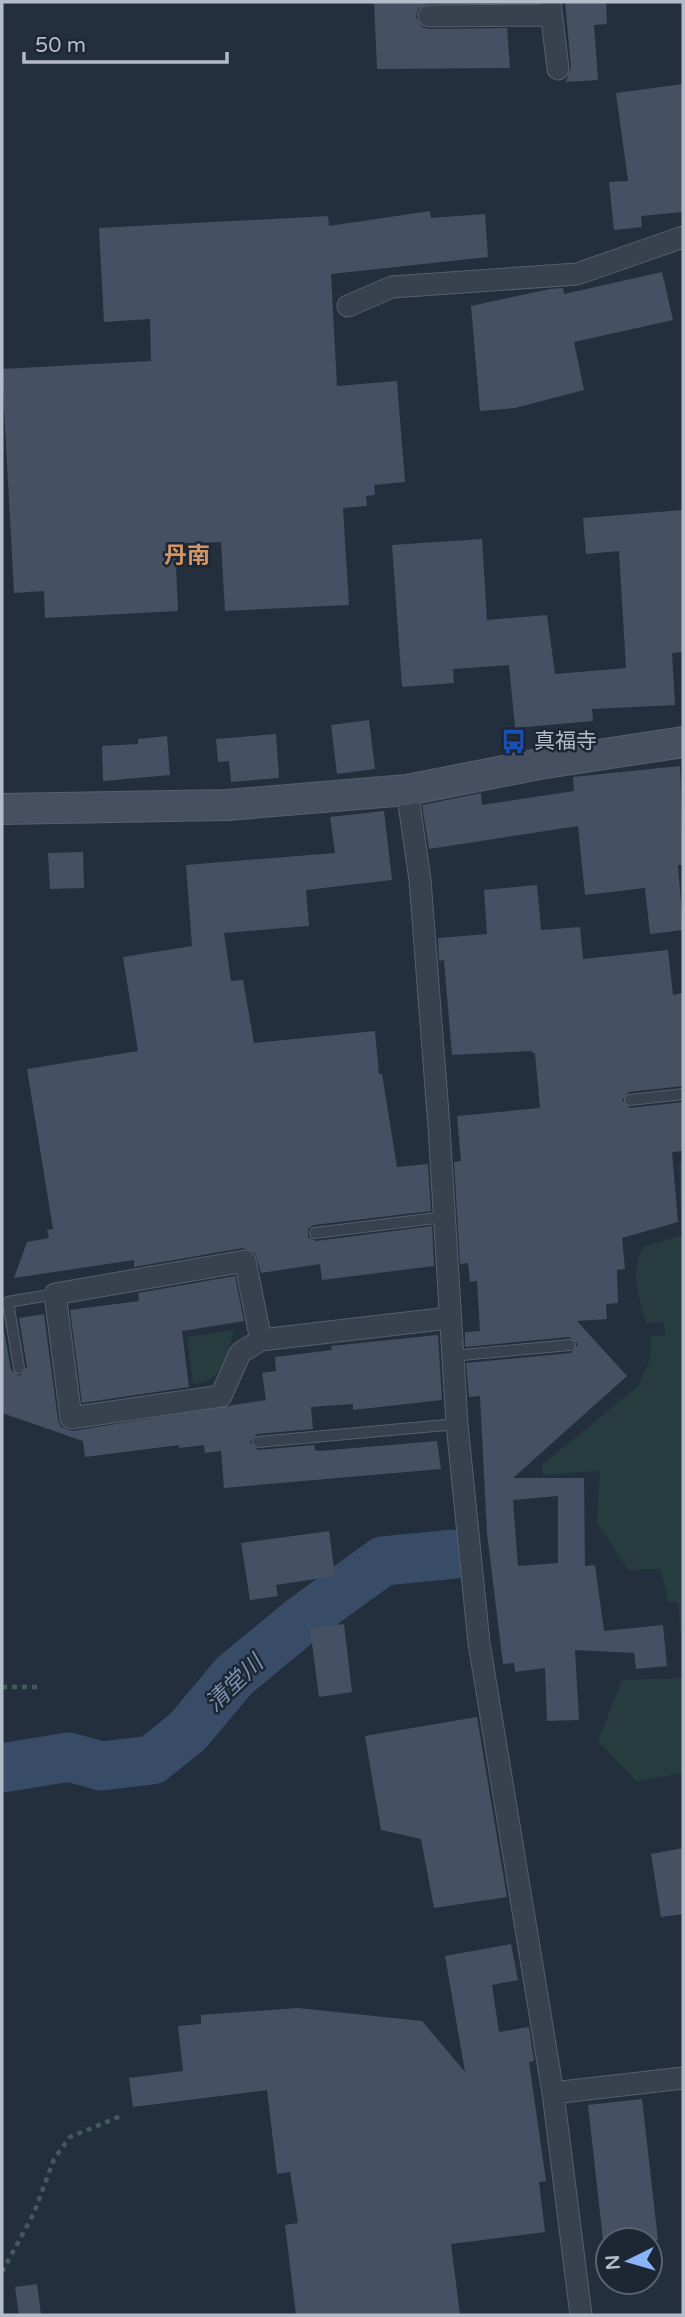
<svg xmlns="http://www.w3.org/2000/svg" width="685" height="2317" font-family="'Varela Round','Noto Sans JP',sans-serif">
	<style>
		.green { fill: #263c3f }
		.lines { fill: none; stroke-linecap: round; stroke-linejoin: round }
		.river { stroke: #394c67; stroke-width: 49 }
		.building { fill: #455162; fill-rule: evenodd }
		.lane-casing { stroke: #565f6c; stroke-width: 12 }
		.street-casing { stroke: #565f6c; stroke-width: 23 }
		.secondary-casing { stroke: #565f6c; stroke-width: 32 }
		.path { stroke: #44595c; stroke-width: 4.5; stroke-dasharray: 5 5; stroke-linecap: butt }
		.lane { stroke: #38414e; stroke-width: 10 }
		.street { stroke: #38414e; stroke-width: 21 }
		.secondary { stroke: #465061; stroke-width: 30 }
		.labels { text-anchor: middle; stroke-width: 5; stroke-linejoin: round; paint-order: stroke }
		.poi-label { font-size: 21px; fill: #b4bcc9; stroke: #1d2633; text-anchor: start }
		.neighbourhood-label { font-size: 23px; font-weight: bold; fill: #d59563; stroke: #1d2633 }
		.water-label { font-size: 23px; font-style: italic; fill: #7c92b1; stroke: #1d2633 }
	</style>
	<rect width="100%" height="100%" fill="#242f3e"/>
	<!-- green -->
	<path class="green" d="M 683,1161 L 683,1660 L 678,1603 L 668,1601 L 661,1569 L 628,1570 L 597,1523 L 600,1471 L 543,1475 L 542,1465 L 637,1387 L 650,1360 L 651,1336 L 665,1335 L 663,1321 L 646,1324 C 639,1297 629,1272 643,1247 L 682,1235 L 679,1162 Z
		M 234,1330 C 225,1358 226,1380 193,1384 L 187,1337 Z
		M 683,1678 L 683,1773 L 636,1781 L 598,1741 L 622,1680 Z"/>
	<g class="lines">
		<!-- river -->
		<path class="river" d="M 2,1768 L 69,1757 L 101,1766 L 152,1760 L 188,1731 L 234,1676 L 303,1619 L 383,1561 L 455,1554"/>
	</g>
	<!-- building -->
	<path class="building" d="M 374,2 L 505,2 L 428,3 L 418,9 L 416,17 L 422,27 L 429,29 L 507,28 L 510,68 L 377,69 Z
		M 565,2 L 606,2 L 607,24 L 594,25 L 598,80 L 566,82 L 571,67 Z
		M 683,84 L 683,212 L 641,216 L 642,227 L 614,230 L 609,182 L 628,181 L 616,93 Z
		M 430,211 L 431,218 L 485,214 L 488,257 L 331,274 L 337,386 L 397,381 L 405,482 L 374,485 L 375,495 L 366,496 L 367,506 L 343,508 L 349,605 L 225,611 L 221,542 L 175,544 L 178,611 L 45,618 L 44,591 L 14,593 L 2,369 L 151,361 L 150,319 L 104,322 L 99,228 L 328,216 L 329,226 Z
		M 662,272 L 673,320 L 574,342 L 584,390 L 515,408 L 480,411 L 471,306 L 550,289 L 563,288 L 564,294 Z
		M 683,510 L 683,652 L 672,653 L 675,705 L 592,709 L 593,721 L 515,728 L 509,665 L 453,669 L 454,683 L 402,687 L 392,545 L 482,539 L 487,620 L 547,615 L 555,674 L 626,668 L 619,551 L 586,554 L 583,518 Z
		M 369,720 L 375,769 L 337,774 L 331,725 Z
		M 276,734 L 279,778 L 231,782 L 229,761 L 218,762 L 216,739 Z
		M 167,736 L 170,775 L 103,781 L 102,746 L 138,744 L 138,739 Z
		M 680,766 L 683,865 L 678,865 L 683,930 L 650,934 L 645,888 L 585,895 L 578,826 L 429,849 L 422,805 L 481,793 L 482,805 L 574,791 L 573,777 Z
		M 384,811 L 392,880 L 306,890 L 309,926 L 224,933 L 231,981 L 243,980 L 254,1043 L 375,1031 L 379,1074 L 382,1074 L 397,1167 L 428,1164 L 431,1211 L 314,1225 L 308,1229 L 308,1237 L 316,1241 L 432,1226 L 434,1266 L 322,1280 L 320,1264 L 261,1273 L 255,1253 L 243,1248 L 134,1267 L 134,1260 L 14,1278 L 27,1242 L 49,1238 L 47,1230 L 53,1229 L 27,1069 L 138,1051 L 123,957 L 192,946 L 186,865 L 335,853 L 330,817 Z
		M 83,852 L 84,888 L 50,889 L 48,853 Z
		M 537,885 L 541,930 L 580,927 L 583,959 L 668,950 L 673,995 L 683,993 L 683,1086 L 629,1092 L 622,1100 L 630,1108 L 683,1102 L 683,1151 L 672,1152 L 678,1222 L 622,1238 L 625,1269 L 617,1270 L 618,1303 L 606,1304 L 607,1319 L 577,1321 L 627,1376 L 513,1478 L 584,1478 L 585,1566 L 595,1565 L 604,1631 L 663,1625 L 667,1666 L 636,1669 L 634,1653 L 575,1650 L 579,1720 L 547,1721 L 545,1668 L 515,1672 L 514,1663 L 503,1664 L 487,1533 L 480,1396 L 469,1397 L 466,1363 L 571,1353 L 578,1344 L 569,1337 L 465,1347 L 465,1332 L 480,1331 L 477,1281 L 470,1282 L 468,1263 L 460,1264 L 454,1162 L 461,1161 L 457,1116 L 540,1108 L 535,1054 L 531,1051 L 452,1055 L 444,960 L 439,961 L 438,938 L 487,934 L 484,890 ZM 558,1496 L 558,1563 L 518,1566 L 513,1500 Z
		M 235,1276 L 244,1321 L 182,1331 L 189,1387 L 82,1403 L 70,1310 L 139,1301 L 138,1293 Z
		M 44,1314 L 58,1420 L 61,1427 L 72,1431 L 266,1400 L 262,1373 L 276,1371 L 275,1357 L 332,1350 L 331,1346 L 438,1335 L 442,1400 L 353,1410 L 353,1404 L 311,1407 L 313,1429 L 257,1434 L 250,1442 L 258,1450 L 314,1445 L 315,1450 L 319,1451 L 437,1441 L 441,1469 L 224,1488 L 221,1451 L 205,1453 L 204,1445 L 179,1448 L 179,1445 L 85,1457 L 83,1441 L 2,1413 L 2,1320 L 11,1370 L 20,1376 L 27,1367 L 19,1318 Z
		M 329,1531 L 335,1576 L 276,1585 L 278,1596 L 250,1600 L 241,1543 Z
		M 344,1624 L 352,1692 L 319,1697 L 310,1628 Z
		M 477,1717 L 507,1897 L 434,1908 L 421,1839 L 381,1830 L 365,1736 Z
		M 683,1848 L 683,1914 L 661,1917 L 651,1854 Z
		M 511,1944 L 518,1980 L 492,1985 L 499,2032 L 529,2027 L 534,2061 L 529,2062 L 546,2181 L 539,2182 L 545,2232 L 451,2244 L 460,2315 L 296,2315 L 285,2225 L 298,2223 L 290,2172 L 277,2174 L 267,2090 L 133,2107 L 129,2078 L 183,2071 L 178,2026 L 201,2024 L 201,2015 L 298,2008 L 422,2021 L 465,2072 L 445,1956 Z
		M 642,2099 L 658,2240 L 603,2240 L 588,2105 Z
		M 37,2284 L 41,2315 L 19,2315 L 15,2287 Z"/>
	<g class="lines">
		<defs>
			<path id="lane" d="M 630,1100 L 683,1094
				M 315,1233 L 444,1217
				M 452,1356 L 570,1345
				M 19,1368 L 8,1302 L 55,1294
				M 258,1442 L 457,1424"/>
			<path id="street" d="M 550,2 L 558,69
				M 429,16 L 551,15
				M 348,306 L 392,287 L 577,274 L 683,237
				M 407,790 L 420,880 L 439,1127 L 457,1424 L 479,1643 L 553,2093 L 581,2315
				M 261,1340 L 245,1261 L 55,1294 L 71,1418 L 221,1396 L 240,1353 L 261,1340 L 449,1318
				M 553,2093 L 683,2078"/>
			<path id="secondary" d="M 2,809 L 227,805 L 407,790 L 539,764 L 683,742"/>
		</defs>
		<!-- lane casing -->
		<use href="#lane" class="lane-casing"/>
		<!-- street casing -->
		<use href="#street" class="street-casing"/>
		<!-- secondary casing -->
		<use href="#secondary" class="secondary-casing"/>
		<!-- path -->
		<path class="path" d="M 2,1687 L 40,1687
			M 2,2272 L 34,2213 L 54,2159 L 70,2137 L 121,2116"/>
		<!-- lane -->
		<use href="#lane" class="lane"/>
		<!-- street -->
		<use href="#street" class="street"/>
		<!-- secondary -->
		<use href="#secondary" class="secondary"/>
	</g>
	<!-- icons -->
	<defs>
		<symbol id="bus-bare" viewBox="-9 -9 18 18"><path d="M-5-6H5V4H4V6H2V4H-2V6H-4V4H-5ZM-3.5-4V0h7V-4ZM-3.5 1.2v1.5H-2V1.2ZM2 1.2v1.5H3.5V1.2Z" fill="#1a4fb4" stroke="#1d2633" stroke-width="2.5" paint-order="stroke"/></symbol>
	</defs>
	<g fill-rule="evenodd">
		<use href="#bus-bare" x="496" y="724" width="35" height="35"/>
	</g>
	<g class="labels">
		<!-- poi labels -->
		<g class="poi-label">
			<text x="534" y="748">真福寺</text>
		</g>
		<!-- neighbourhood labels -->
		<g class="neighbourhood-label">
			<text x="187" y="563">丹南</text>
		</g>
		<!-- water labels -->
		<g class="water-label">
			<text transform="translate(234 1683) rotate(-44)" y="8">清堂川</text>
		</g>
	</g>
	<!-- border -->
	<rect width="685" height="2317" fill="none" stroke="#b4bcc9" stroke-width="7"/>
	<!-- north arrow -->
	<g transform="translate(629 2261) rotate(265)"><circle r="33" fill="#1d2633" stroke="#59626f" stroke-width="2"/>
	<path d="M0-5L12 26L0 18L-12 26Z" fill="#8ab4f8"/>
	<text y="-10" font-size="19" font-weight="bold" text-anchor="middle" fill="#b4bcc9">N</text>
	</g>
	<!-- scale -->
	<path d="M24 52v10h203v-10" fill="none" stroke="#b4bcc9" stroke-width="3.5"/>
	<text x="35" y="52" font-size="21" fill="#b4bcc9" stroke="#1d2633" stroke-width="5" paint-order="stroke">50 m</text>
</svg>
